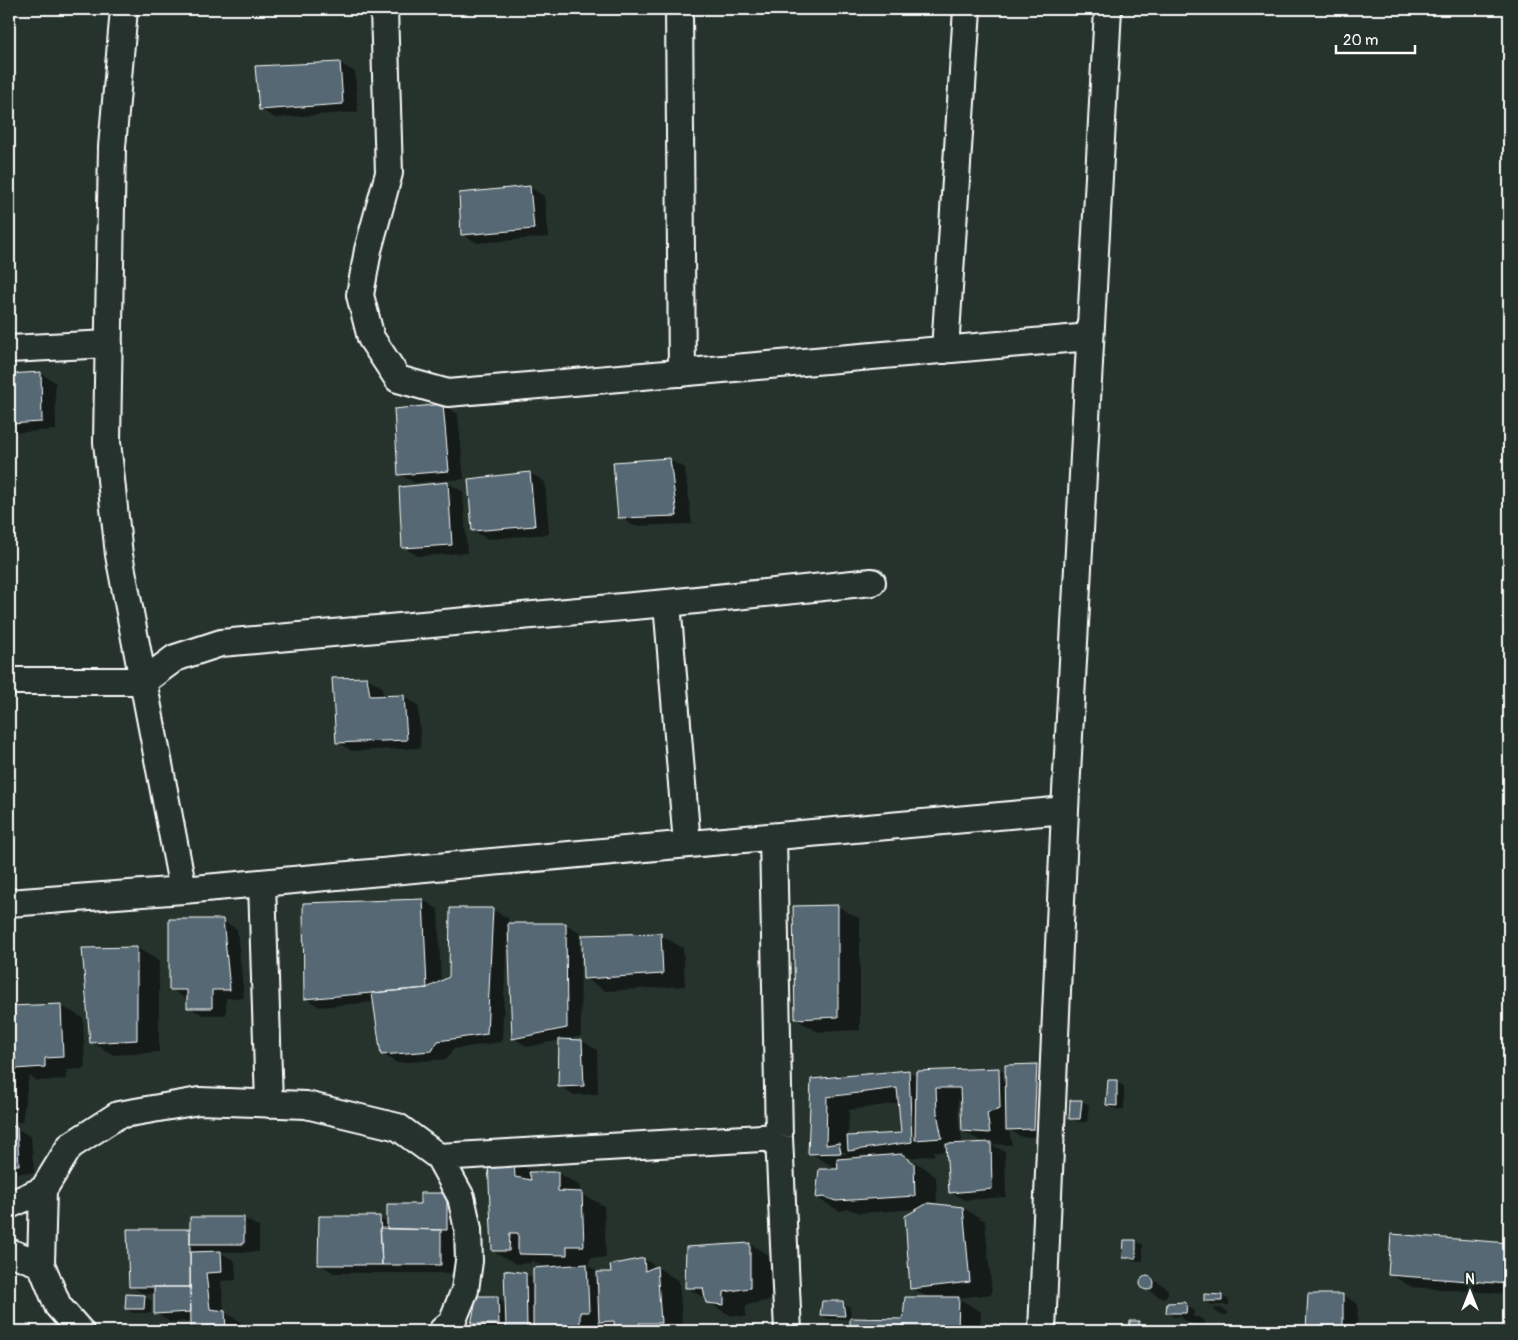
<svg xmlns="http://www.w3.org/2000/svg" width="1518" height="1340" font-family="Pangolin,sans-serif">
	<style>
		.shadow { fill: #0007; fill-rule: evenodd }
		.building { fill: #556773; stroke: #fff }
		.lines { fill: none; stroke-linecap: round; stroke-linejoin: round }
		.minor-casing { stroke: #fff; stroke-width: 30 }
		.minor { stroke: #26332d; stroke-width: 26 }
	</style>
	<rect width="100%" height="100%" fill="#26332d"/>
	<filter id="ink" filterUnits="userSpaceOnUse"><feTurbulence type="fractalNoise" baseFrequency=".02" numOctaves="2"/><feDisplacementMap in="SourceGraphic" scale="10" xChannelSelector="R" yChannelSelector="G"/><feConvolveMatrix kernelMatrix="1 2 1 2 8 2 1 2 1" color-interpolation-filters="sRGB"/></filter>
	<g filter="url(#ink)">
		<!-- shadow -->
		<path class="shadow" d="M 340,63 L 355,72 L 358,112 L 275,118 L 260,109 L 256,68 Z
			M 529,187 L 544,196 L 549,237 L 477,243 L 462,234 Z
			M 40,373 L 55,382 L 56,430 L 9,433 L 9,376 Z
			M 443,405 L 458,414 L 464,479 L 414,483 L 400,474 Z
			M 670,460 L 685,468 L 692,524 L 634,526 L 620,517 Z
			M 530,473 L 545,482 L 549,534 L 488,539 L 473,531 Z
			M 448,483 L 463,492 L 467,553 L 418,556 L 404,548 Z
			M 367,678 L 382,687 L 383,697 L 403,696 L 418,705 L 421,748 L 352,751 L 337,742 Z
			M 423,900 L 438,909 L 441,983 L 451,978 L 451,909 L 493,910 L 508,918 L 508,924 L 565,924 L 580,932 L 581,1036 L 563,1040 L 582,1041 L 597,1050 L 598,1094 L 574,1095 L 559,1086 L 560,1040 L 528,1047 L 513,1038 L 509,931 L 507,931 L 502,1042 L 453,1049 L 447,1059 L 397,1063 L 382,1054 L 374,1002 L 320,1007 L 305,998 Z
			M 837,906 L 860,919 L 860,1030 L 818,1032 L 796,1019 Z
			M 222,921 L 237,929 L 244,998 L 226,998 L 226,1015 L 203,1015 L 188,1007 L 188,998 L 185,998 L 170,989 Z
			M 661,935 L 683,948 L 685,986 L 606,991 L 584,978 Z
			M 137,948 L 159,961 L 159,1052 L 114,1055 L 91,1042 L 83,949 Z
			M 60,1005 L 83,1018 L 85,1069 L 67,1070 L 67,1079 L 38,1081 L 29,1076 L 22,1122 L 9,1122 L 9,1070 L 19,1070 L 9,1064 L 9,1007 Z
			M 1037,1065 L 1052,1074 L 1049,1137 L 1022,1137 L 1009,1130 L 1012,1145 L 991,1144 L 1005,1152 L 1006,1197 L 965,1200 L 950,1192 L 948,1151 L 939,1152 L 934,1150 L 935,1155 L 908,1158 L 925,1168 L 936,1177 L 937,1205 L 963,1208 L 985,1221 L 992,1294 L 958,1298 L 981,1312 L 980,1331 L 851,1331 L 851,1319 L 828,1319 L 821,1315 L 842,1303 L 850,1307 L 851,1319 L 904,1320 L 929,1298 L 912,1288 L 919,1209 L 860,1213 L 848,1209 L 839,1211 L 817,1198 L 839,1170 L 839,1166 L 832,1166 L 810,1153 L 812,1080 L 909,1072 L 917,1076 L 999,1069 L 1007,1074 ZM 958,1100 L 962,1100 L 963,1131 L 986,1144 L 963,1144 L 959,1126 ZM 900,1103 L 902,1134 L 848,1137 L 849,1110 ZM 831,1152 L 846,1152 L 846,1154 L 831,1155 Z
			M 1116,1082 L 1124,1086 L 1124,1110 L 1115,1109 L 1108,1105 Z
			M 1082,1101 L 1089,1105 L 1087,1122 L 1077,1122 L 1070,1118 Z
			M 9,1128 L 16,1128 L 31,1137 L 34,1173 L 17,1173 L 16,1186 L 9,1185 Z
			M 514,1161 L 534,1173 L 558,1173 L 580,1186 L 580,1193 L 604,1206 L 606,1258 L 590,1258 L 589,1266 L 601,1274 L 613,1274 L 644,1259 L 679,1281 L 683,1331 L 616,1331 L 605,1325 L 602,1325 L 602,1331 L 514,1331 L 505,1326 L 505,1328 L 479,1328 L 473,1324 L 497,1297 L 506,1303 L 526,1274 L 534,1279 L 550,1268 L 550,1266 L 542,1266 L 531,1260 L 531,1263 L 516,1264 L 493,1251 Z
			M 446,1194 L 461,1203 L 456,1238 L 456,1273 L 334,1273 L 319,1264 L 379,1218 L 388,1223 Z
			M 244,1218 L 259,1227 L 259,1252 L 219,1252 L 235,1261 L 236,1280 L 221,1281 L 224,1312 L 240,1321 L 240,1331 L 195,1331 L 193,1330 L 192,1321 L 170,1322 L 156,1313 L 156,1294 L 145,1294 L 130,1286 L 191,1230 Z
			M 1392,1235 L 1509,1244 L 1509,1294 L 1412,1287 L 1389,1274 Z
			M 1125,1241 L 1136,1241 L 1143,1245 L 1143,1261 L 1132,1261 L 1125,1257 Z
			M 750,1244 L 772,1257 L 772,1300 L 746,1305 L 746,1317 L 730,1315 L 707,1302 L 706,1299 L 686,1287 L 687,1248 Z
			M 1145,1277 L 1149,1277 L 1164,1286 L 1168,1290 L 1168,1294 L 1164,1298 L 1160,1297 L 1145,1288 L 1142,1285 L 1141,1282 Z
			M 1309,1295 L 1343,1295 L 1358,1304 L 1357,1331 L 1311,1331 L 1307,1329 Z
			M 1222,1296 L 1229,1300 L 1229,1305 L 1212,1305 L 1205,1301 Z
			M 144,1297 L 152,1301 L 151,1313 L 133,1313 L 126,1309 Z
			M 1184,1304 L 1194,1310 L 1193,1317 L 1198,1317 L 1205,1321 L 1204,1327 L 1189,1323 L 1182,1319 L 1182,1316 L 1174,1317 L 1167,1313 Z
			M 1215,1308 L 1221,1308 L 1228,1312 L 1228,1315 L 1221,1315 L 1214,1311 Z
			M 1131,1322 L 1139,1322 L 1146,1326 L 1146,1331 L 1130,1331 Z"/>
		<!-- building -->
		<path class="building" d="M 340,62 L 343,104 L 259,110 L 255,66 Z
			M 530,186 L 534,229 L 461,235 L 459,193 Z
			M 41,372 L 42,422 L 9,424 L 9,374 Z
			M 443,404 L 449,471 L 398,475 L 394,409 Z
			M 670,458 L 677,516 L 618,518 L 613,462 Z
			M 530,472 L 535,526 L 472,531 L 468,479 Z
			M 448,482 L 452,545 L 402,548 L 399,487 Z
			M 367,677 L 370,696 L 404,695 L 407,740 L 336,743 L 332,678 Z
			M 423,899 L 427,988 L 304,999 L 303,903 Z
			M 838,905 L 838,1017 L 795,1019 L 793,906 Z
			M 450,908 L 493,908 L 487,1034 L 438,1041 L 432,1051 L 381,1055 L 372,993 L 427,988 L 449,977 Z
			M 169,919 L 223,919 L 230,990 L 212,990 L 212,1008 L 187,1008 L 187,990 L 169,990 Z
			M 508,923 L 566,923 L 567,1028 L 512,1039 Z
			M 661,933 L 663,974 L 583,979 L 582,935 Z
			M 137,947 L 137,1040 L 90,1043 L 82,948 Z
			M 61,1004 L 63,1057 L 45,1058 L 45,1067 L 15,1069 L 15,1058 L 9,1059 L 9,1006 Z
			M 559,1039 L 582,1040 L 584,1086 L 558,1087 Z
			M 1037,1064 L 1034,1129 L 1006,1130 L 1005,1065 Z
			M 9,1068 L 15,1069 L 9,1107 Z
			M 999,1068 L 1000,1109 L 987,1113 L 990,1133 L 962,1131 L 960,1088 L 936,1088 L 937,1113 L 942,1138 L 915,1140 L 916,1071 Z
			M 909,1070 L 912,1142 L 848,1151 L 847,1136 L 901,1133 L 897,1088 L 827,1097 L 826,1145 L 839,1143 L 841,1153 L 808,1154 L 811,1079 Z
			M 1108,1080 L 1117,1080 L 1117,1106 L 1106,1105 Z
			M 1070,1100 L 1082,1100 L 1080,1119 L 1069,1119 Z
			M 9,1126 L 17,1127 L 19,1165 L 9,1165 Z
			M 991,1142 L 992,1189 L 949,1193 L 946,1144 Z
			M 902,1154 L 914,1163 L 915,1196 L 836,1201 L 824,1197 L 816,1198 L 819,1169 L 838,1169 L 837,1159 Z
			M 514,1160 L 515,1177 L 531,1180 L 529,1172 L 558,1172 L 558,1191 L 582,1192 L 584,1246 L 567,1246 L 567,1255 L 518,1254 L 518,1233 L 510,1233 L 509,1251 L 492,1251 L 488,1161 Z
			M 420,1193 L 447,1193 L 447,1230 L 387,1229 L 387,1204 L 420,1204 Z
			M 928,1203 L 963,1207 L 970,1282 L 910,1289 L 905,1216 Z
			M 319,1216 L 380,1216 L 382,1265 L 318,1265 Z
			M 190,1217 L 244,1217 L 244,1244 L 190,1244 Z
			M 380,1228 L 441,1230 L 441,1265 L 382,1265 Z
			M 127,1229 L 190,1229 L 190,1287 L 129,1287 Z
			M 1391,1234 L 1509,1243 L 1509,1284 L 1388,1275 Z
			M 1124,1240 L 1136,1240 L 1136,1258 L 1123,1258 Z
			M 750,1243 L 750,1288 L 724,1292 L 724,1305 L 706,1303 L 703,1288 L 685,1288 L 686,1247 Z
			M 221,1251 L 222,1272 L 206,1273 L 210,1309 L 225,1311 L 226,1330 L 191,1331 L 190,1252 Z
			M 644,1258 L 645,1271 L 657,1266 L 661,1323 L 639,1323 L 639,1331 L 615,1331 L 614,1321 L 599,1322 L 597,1272 L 611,1272 L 610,1265 Z
			M 587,1264 L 589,1312 L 580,1312 L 580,1331 L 533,1331 L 533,1268 Z
			M 504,1270 L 526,1273 L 527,1328 L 506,1328 Z
			M1140 1283a7 7 0 1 1 14 0a7 7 0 1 1-14 0Z
			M 154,1287 L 190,1287 L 191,1312 L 154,1314 Z
			M 126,1294 L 145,1295 L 144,1309 L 125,1309 Z
			M 1204,1294 L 1222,1295 L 1222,1301 L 1204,1301 Z
			M 1308,1294 L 1343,1294 L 1343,1331 L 1306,1330 Z
			M 477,1296 L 498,1296 L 499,1324 L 471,1324 Z
			M 905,1297 L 959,1297 L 958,1331 L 846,1331 L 850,1331 L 850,1318 L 903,1319 Z
			M 822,1301 L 843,1301 L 845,1316 L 820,1315 Z
			M 1184,1302 L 1187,1305 L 1186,1313 L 1166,1313 L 1167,1303 Z
			M 1130,1321 L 1139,1321 L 1139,1331 L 1129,1331 Z"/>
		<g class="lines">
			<defs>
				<path id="minor" d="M 124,9 L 112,147 L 107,442 L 119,555 L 183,890
					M 384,9 L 389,173 L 368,250 L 360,295 L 371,338 L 398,379 L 448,393 L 1090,337
					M 679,9 L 682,373
					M 9,349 L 109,344
					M 945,350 L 967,9
					M 667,603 L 687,844
					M 9,681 L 144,681 L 175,658 L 221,643 L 667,603 L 872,582
					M 773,837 L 779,1137 L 788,1331
					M 262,883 L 269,1104
					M 9,903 L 183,890 L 1065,810
					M 439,1157 L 779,1137
					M 9,1205 L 43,1190
					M 9,1252 L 41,1264
					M 80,1331 L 58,1306 L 41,1264 L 43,1190 L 70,1146 L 118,1115 L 199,1101 L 306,1105 L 398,1127 L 439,1157 L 461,1197 L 468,1229 L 469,1261 L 465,1290 L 452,1322 L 442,1331
					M 1042,1331 L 1065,810 L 1108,9"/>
			</defs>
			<!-- minor casing -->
			<use href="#minor" class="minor-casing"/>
			<!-- minor -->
			<use href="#minor" class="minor"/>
		</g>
	</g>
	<!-- margin -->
	<rect width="1518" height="1340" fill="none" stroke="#26332d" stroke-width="30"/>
	<rect x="15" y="15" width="1488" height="1310" fill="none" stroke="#fff" stroke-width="2" filter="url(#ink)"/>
	<!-- north arrow -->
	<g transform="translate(1470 1292)" stroke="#26332d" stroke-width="4" paint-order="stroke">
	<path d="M0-4L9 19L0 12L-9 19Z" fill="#ffffff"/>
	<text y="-8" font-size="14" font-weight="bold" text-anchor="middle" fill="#ffffff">N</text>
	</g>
	<!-- scale -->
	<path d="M1336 45v8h79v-8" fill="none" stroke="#ffffff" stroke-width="2.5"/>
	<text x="1343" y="45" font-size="15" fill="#ffffff" stroke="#26332d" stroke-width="4" paint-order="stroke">20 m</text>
</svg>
